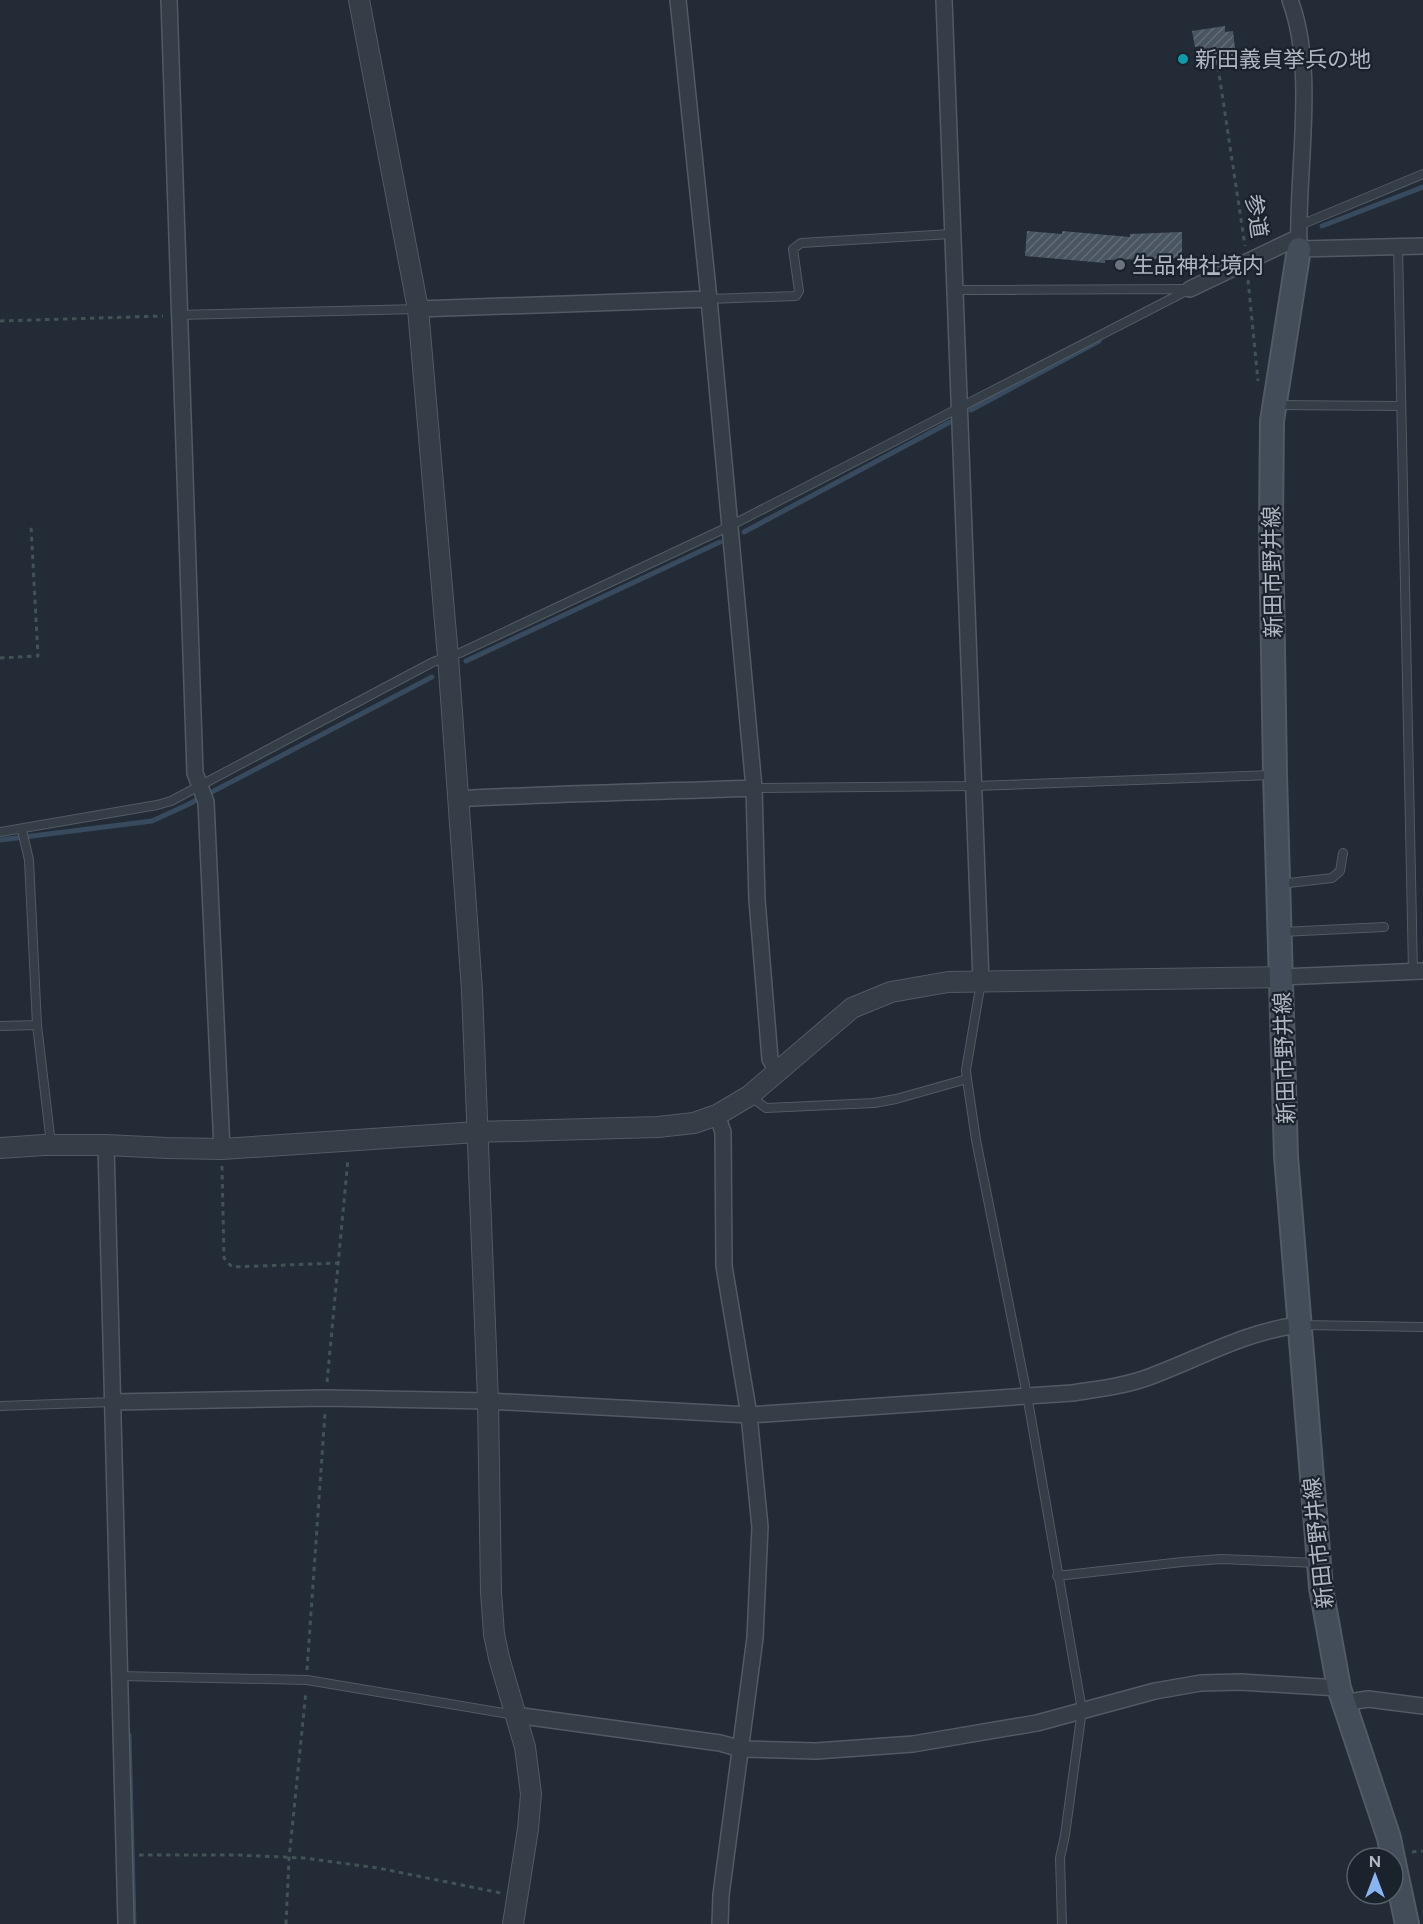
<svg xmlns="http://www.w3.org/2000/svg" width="1423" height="1924" font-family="Figtree,'Noto Sans JP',sans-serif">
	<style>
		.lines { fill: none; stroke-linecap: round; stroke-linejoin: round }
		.stream { stroke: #384a5e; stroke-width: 5 }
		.building { fill: url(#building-hatch) }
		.service-casing { stroke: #525b64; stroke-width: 10 }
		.minor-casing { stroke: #525b64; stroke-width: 18 }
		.tertiary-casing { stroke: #525b64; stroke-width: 22 }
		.secondary-casing { stroke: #525b64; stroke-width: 26 }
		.path { stroke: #415355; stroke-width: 3; stroke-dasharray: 4.5 4.5; stroke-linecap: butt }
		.service { stroke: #353d47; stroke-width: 8 }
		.minor { stroke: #353d47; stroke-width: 15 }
		.tertiary { stroke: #353d47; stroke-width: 20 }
		.secondary { stroke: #434c59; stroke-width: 22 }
		.culture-dot { fill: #0f9aa8; stroke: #1a222b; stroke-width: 2 }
		.worship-dot { fill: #6b7280; stroke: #1a222b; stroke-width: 2 }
		.labels { text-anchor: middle; stroke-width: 4.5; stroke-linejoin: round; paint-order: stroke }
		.poi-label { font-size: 22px; fill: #afb8c3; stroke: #1a222b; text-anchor: start }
		.street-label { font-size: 22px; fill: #afb8c3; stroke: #1a222b }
	</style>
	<defs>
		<pattern id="building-hatch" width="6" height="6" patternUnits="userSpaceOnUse" patternTransform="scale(1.5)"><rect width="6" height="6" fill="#4a5562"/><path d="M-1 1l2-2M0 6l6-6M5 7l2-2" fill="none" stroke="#626b77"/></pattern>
	</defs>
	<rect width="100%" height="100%" fill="#222b36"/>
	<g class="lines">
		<!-- stream -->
		<path class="stream" d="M 1322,226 L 1423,187
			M 971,410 L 1099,341
			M 744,532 L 950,422
			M 466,661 L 720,542
			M 0,840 L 152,821 L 187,805 L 432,677
			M 129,1735 L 134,1924"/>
	</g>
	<!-- building -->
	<path class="building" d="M 1225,26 L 1225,32 L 1233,31 L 1236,56 L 1230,57 L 1230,63 L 1210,66 L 1209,61 L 1203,62 L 1200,46 L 1195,47 L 1192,31 Z
		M 1027,231 L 1062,234 L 1062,231 L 1130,237 L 1130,234 L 1182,232 L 1182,258 L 1105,260 L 1105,263 L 1025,256 Z"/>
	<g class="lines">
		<defs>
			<path id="service" d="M 1298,226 L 1423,174
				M 1398,246 L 1413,972
				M 955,290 L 1189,289
				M 709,299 L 796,296 L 799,291 L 793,249 L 801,243 L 951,234
				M 179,315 L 418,309
				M 1276,405 L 1400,406
				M 754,788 L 975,786 L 1274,775
				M 22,830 L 29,860 L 37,1025 L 51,1144
				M 0,832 L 157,805 L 171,801 L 433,662 L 462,652 L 730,526 L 1190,289
				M 1280,884 L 1332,878 L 1340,871 L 1343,853
				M 1282,932 L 1384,927
				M 981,982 L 966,1070 L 967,1079 L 976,1140 L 1027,1395 L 1082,1710 L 1065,1835 L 1060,1858 L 1062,1924
				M 0,1026 L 37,1025
				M 751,1097 L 766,1108 L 874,1103 L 896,1099 L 967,1079
				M 1303,1325 L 1423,1327
				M 0,1406 L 113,1402
				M 1057,1576 L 1182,1562 L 1221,1559 L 1317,1563
				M 120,1676 L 307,1680 L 515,1715"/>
			<path id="minor" d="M 169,0 L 195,773 L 206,802 L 222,1149
				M 678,0 L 709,299 L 754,788 L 757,900 L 770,1059 L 778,1073
				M 944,0 L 981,981
				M 1290,0 C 1317,71 1296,173 1299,249 L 1423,246
				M 1190,289 L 1299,237
				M 418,309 L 709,299
				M 457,799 C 556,793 655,792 754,788
				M 1281,977 L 1423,971
				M 717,1115 L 723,1132 L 724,1266 L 749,1415 L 760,1527 L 755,1638 L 721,1895 L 720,1924
				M 106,1145 L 126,1924
				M 113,1402 L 326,1398 L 488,1401 L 749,1415 L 1072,1393 C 1098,1389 1125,1386 1149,1377 C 1198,1359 1246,1331 1299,1325
				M 1343,1703 L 1368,1699 L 1423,1706
				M 515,1715 L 720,1743 L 741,1749 L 816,1751 L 913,1744 L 1037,1723 L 1155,1691 L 1201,1683 L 1241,1682 L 1339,1688"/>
			<path id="tertiary" d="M 359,0 L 418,309 L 448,657 L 472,990 L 488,1401 L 491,1592 L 494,1634 L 499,1658 L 525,1747 L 531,1794 L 528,1829 L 513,1924
				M 0,1148 L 44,1145 L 106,1145 L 167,1148 L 222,1149 L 477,1132 L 658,1127 L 694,1123 L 717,1115 L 749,1096 L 852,1008 L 891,992 L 948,982 L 1281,977"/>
			<path id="secondary" d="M 1299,249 L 1272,421 L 1271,525 L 1275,775 L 1286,1156 L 1321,1588 L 1339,1688 L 1389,1838 L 1393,1858
				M 1393,1858 L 1407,1924"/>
		</defs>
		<!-- service casing -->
		<use href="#service" class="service-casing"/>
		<!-- minor casing -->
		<use href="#minor" class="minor-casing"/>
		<!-- tertiary casing -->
		<use href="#tertiary" class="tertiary-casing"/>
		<!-- secondary casing -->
		<use href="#secondary" class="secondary-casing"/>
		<!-- path -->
		<path class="path" d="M 1218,67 L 1245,246
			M 1248,280 L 1258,381
			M 0,321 L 163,316
			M 0,658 L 38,656 L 31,526
			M 222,1166 L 224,1258 L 232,1267 L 339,1263
			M 327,1382 L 348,1159
			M 307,1670 L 325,1413
			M 1412,1852 L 1423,1851
			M 139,1855 L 237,1855 L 304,1858 L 378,1868 L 501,1893
			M 286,1924 L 289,1859 L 306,1691"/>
		<!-- service -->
		<use href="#service" class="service"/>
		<!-- minor -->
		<use href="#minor" class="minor"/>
		<!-- tertiary -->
		<use href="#tertiary" class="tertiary"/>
		<!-- secondary -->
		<use href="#secondary" class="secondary"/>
	</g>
	<!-- markers -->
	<circle class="culture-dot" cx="1183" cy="59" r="6"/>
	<circle class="worship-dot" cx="1120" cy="265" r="6"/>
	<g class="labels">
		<!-- poi labels -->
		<g class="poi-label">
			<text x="1195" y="67">新田義貞挙兵の地</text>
			<text x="1132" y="273">生品神社境内</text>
		</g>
		<!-- street labels -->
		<g class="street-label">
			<text transform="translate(1257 216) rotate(81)" y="8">参道</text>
			<text transform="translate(1272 572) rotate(-91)" y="8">新田市野井線</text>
			<text transform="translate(1284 1058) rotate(-92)" y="8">新田市野井線</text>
			<text transform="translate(1318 1543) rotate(-96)" y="8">新田市野井線</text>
		</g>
	</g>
	<!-- north arrow -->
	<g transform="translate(1375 1876)"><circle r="28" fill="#1a222b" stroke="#565e68" stroke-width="1.5"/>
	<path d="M0-4.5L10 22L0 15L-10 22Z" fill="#88b4f0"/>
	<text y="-9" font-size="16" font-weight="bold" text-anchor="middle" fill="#afb8c3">N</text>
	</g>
</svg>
